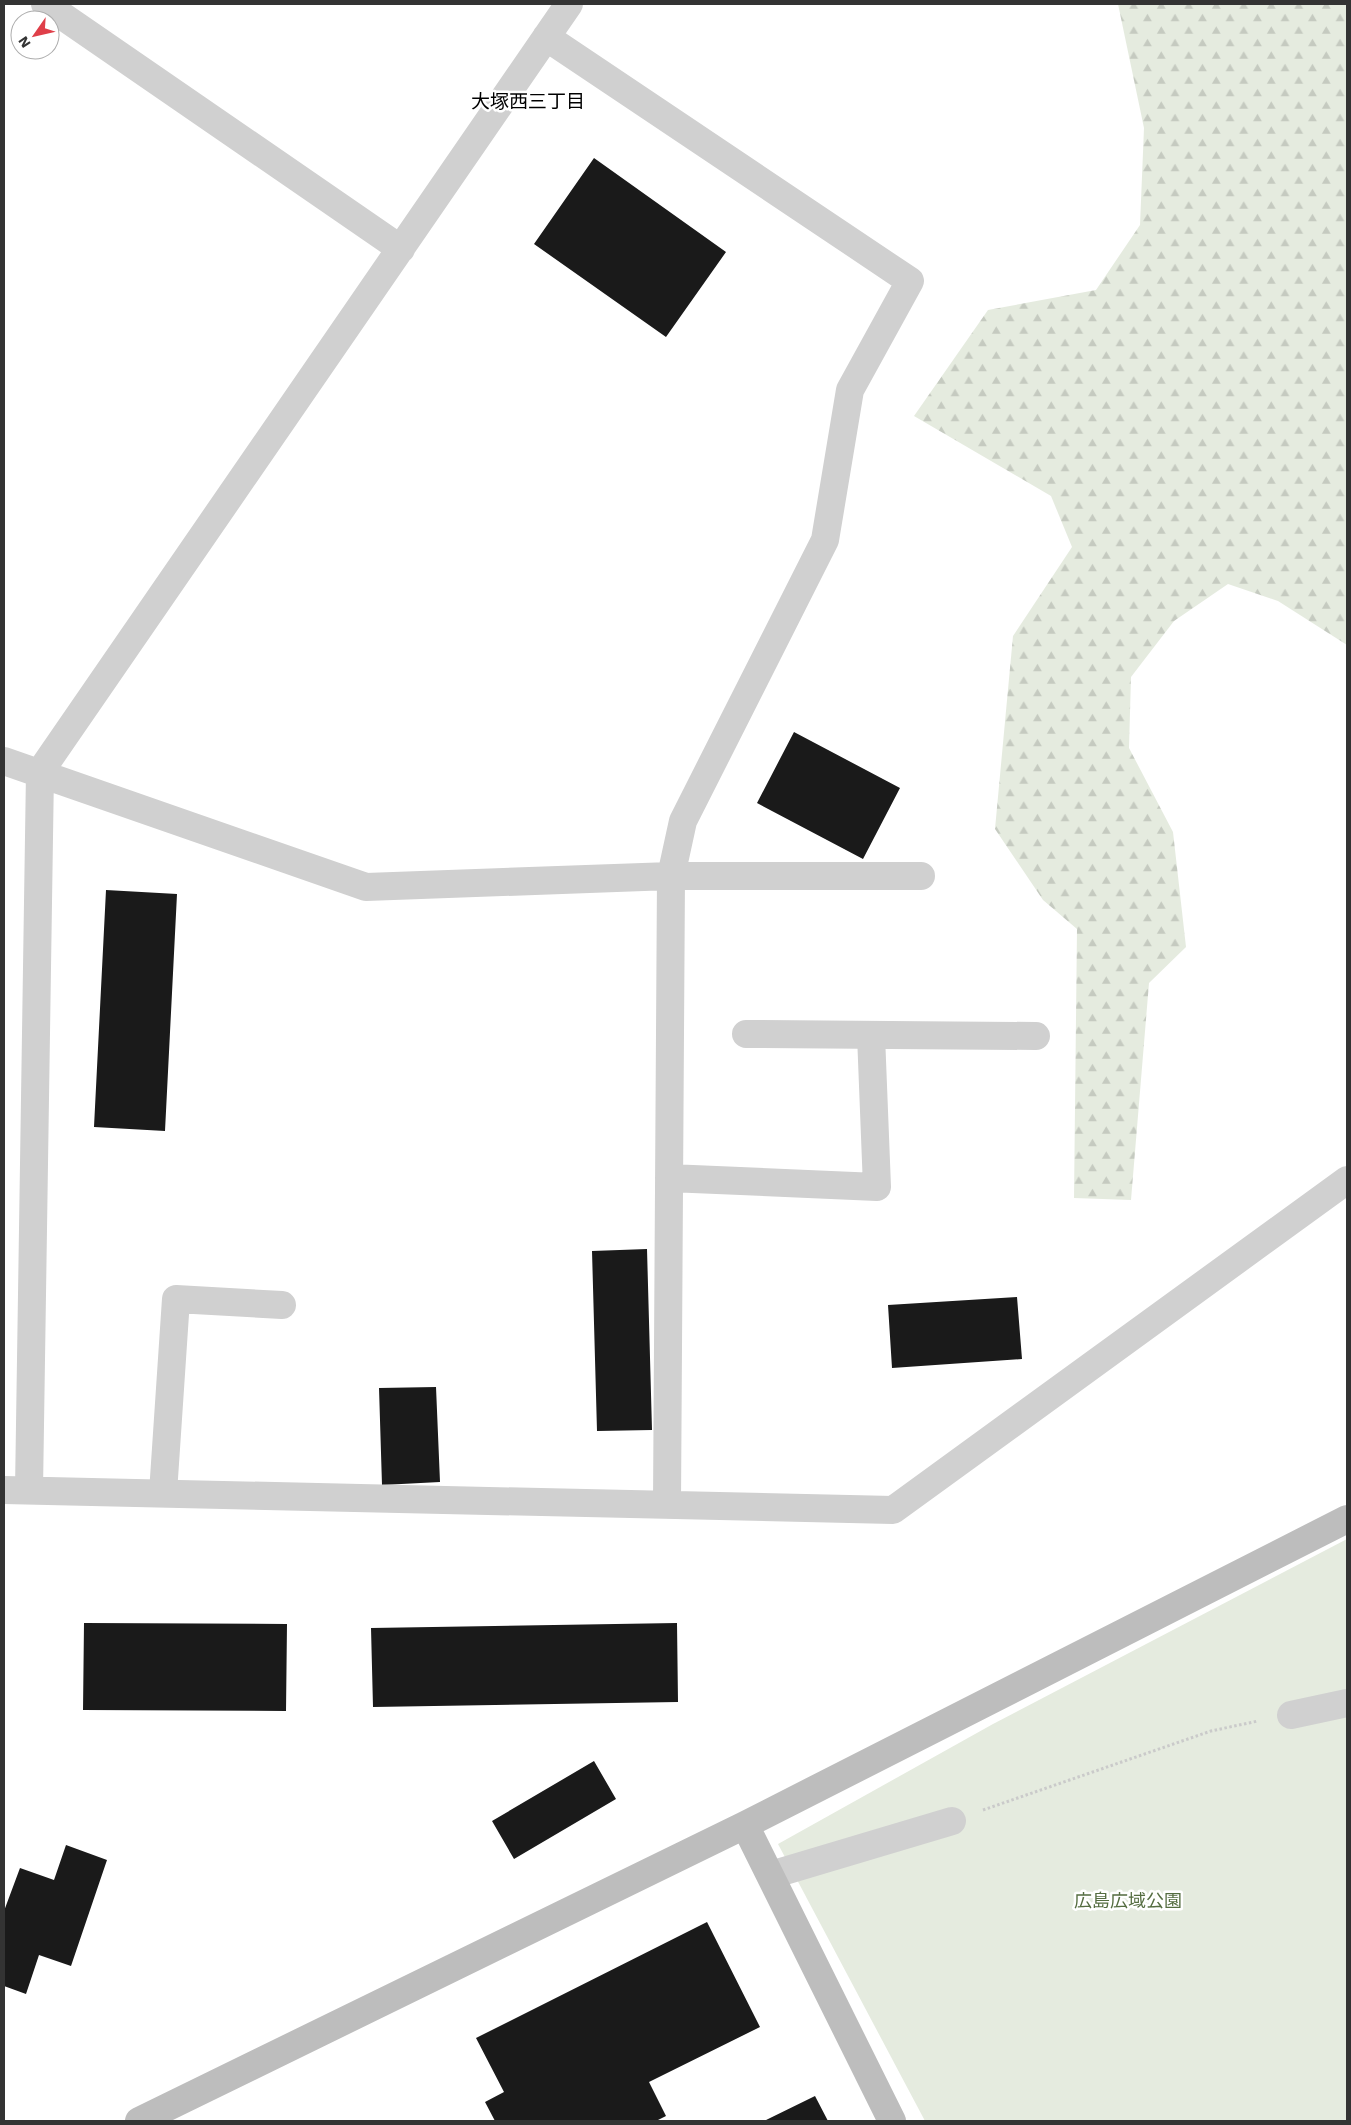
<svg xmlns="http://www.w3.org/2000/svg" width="1351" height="2125" font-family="'Work Sans','Noto Sans JP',sans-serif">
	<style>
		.forest { fill: url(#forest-firs) }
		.green { fill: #e5ebdf }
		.building { fill: #1a1a1a }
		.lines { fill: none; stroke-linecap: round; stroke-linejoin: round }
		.path { stroke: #cacaca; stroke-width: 3; stroke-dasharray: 2.5 2.5; stroke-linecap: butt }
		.street { stroke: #d0d0d0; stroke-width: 28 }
		.secondary { stroke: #bdbdbd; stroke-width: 28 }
		.labels { text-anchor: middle; stroke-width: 5; stroke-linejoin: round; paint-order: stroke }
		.park-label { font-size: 18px; fill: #556d41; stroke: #fff }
		.neighbourhood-label { font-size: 19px; fill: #000; stroke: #fff }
	</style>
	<defs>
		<pattern id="forest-firs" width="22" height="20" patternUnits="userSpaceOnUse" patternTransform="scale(1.25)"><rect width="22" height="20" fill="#e5ebdf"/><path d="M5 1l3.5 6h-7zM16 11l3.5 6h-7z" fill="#c5cac0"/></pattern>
	</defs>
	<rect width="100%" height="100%" fill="#fff"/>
	<!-- forest -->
	<path class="forest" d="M 1118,4 L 1347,4 L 1347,645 L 1278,601 L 1228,584 L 1174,621 L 1131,677 L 1129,748 L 1173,832 L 1186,947 L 1149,983 L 1131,1200 L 1074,1198 L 1077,929 L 1043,900 L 995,829 L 1013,636 L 1072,547 L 1051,496 L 914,416 L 988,310 L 1096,290 L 1140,225 L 1144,128 Z"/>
	<!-- green -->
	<path class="green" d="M 1347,1539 L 1347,2121 L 925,2121 L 778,1844 L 993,1724 Z"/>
	<!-- building -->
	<path class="building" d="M 594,158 L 726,252 L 666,337 L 534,244 Z
		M 794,732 L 900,788 L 863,859 L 757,803 Z
		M 106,890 L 177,894 L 165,1131 L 94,1127 Z
		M 647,1249 L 652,1430 L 597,1431 L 592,1251 Z
		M 1017,1297 L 1022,1359 L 892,1368 L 888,1305 Z
		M 436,1387 L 440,1482 L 382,1485 L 379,1388 Z
		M 84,1623 L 287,1624 L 286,1711 L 83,1710 Z
		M 677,1623 L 678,1702 L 373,1707 L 371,1628 Z
		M 594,1761 L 616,1799 L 514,1859 L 492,1821 Z
		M 66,1845 L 107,1860 L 71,1966 L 39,1955 L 26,1994 L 4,1986 L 4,1911 L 20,1868 L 54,1880 Z
		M 707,1922 L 760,2027 L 649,2082 L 666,2116 L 656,2121 L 495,2121 L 485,2102 L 504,2092 L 476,2038 Z
		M 815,2096 L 828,2121 L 764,2121 Z"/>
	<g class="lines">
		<!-- path -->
		<path class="path" d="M 983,1810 L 1211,1731 L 1258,1721"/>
		<!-- street -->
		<path class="street" d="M 45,4 L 401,249
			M 546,37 L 910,281 L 850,390 L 825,540 L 683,821 L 671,876 L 667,1504
			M 4,761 L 366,887 L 671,876 L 921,876
			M 746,1034 L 1036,1036
			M 669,1178 L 877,1187 L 871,1035
			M 4,1490 L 893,1510 L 1347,1180
			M 29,1490 L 40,772 L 569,4
			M 163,1493 L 176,1299 L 282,1305
			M 1291,1715 L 1347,1703
			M 771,1875 L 952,1821"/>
		<!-- secondary -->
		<path class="secondary" d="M 745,1825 L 892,2121
			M 139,2121 L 745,1825 L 1347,1519"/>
	</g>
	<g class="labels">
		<!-- park labels -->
		<g class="park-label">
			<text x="1128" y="1907">広島広域公園</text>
		</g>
		<!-- neighbourhood labels -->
		<g class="neighbourhood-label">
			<text x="528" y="108">大塚西三丁目</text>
		</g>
	</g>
	<!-- border -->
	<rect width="1351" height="2125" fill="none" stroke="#333333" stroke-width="10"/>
	<!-- north arrow -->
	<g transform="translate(35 35) rotate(236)"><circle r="24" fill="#ffffff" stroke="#adadad"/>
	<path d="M0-4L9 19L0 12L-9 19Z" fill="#df3f49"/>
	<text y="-8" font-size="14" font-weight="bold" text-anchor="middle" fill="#333333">N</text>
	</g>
</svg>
